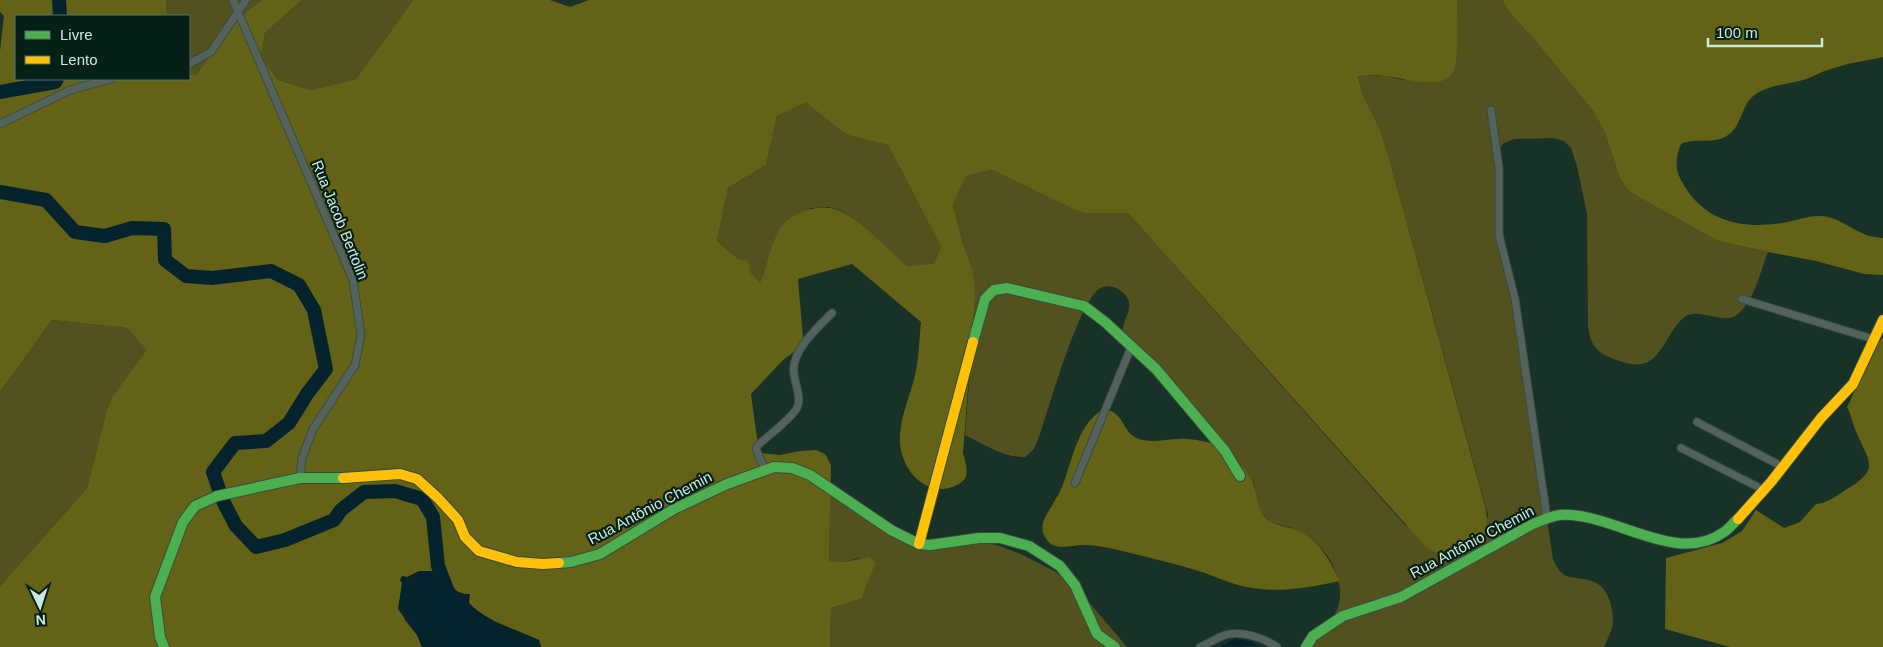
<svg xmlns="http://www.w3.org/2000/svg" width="1883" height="647" font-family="Helvetica,sans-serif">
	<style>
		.green { fill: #53521e }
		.forest { fill: #646216; fill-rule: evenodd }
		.water { fill: #05232c }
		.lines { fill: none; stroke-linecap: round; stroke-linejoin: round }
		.river { stroke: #05232c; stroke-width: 14 }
		.street-casing { stroke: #374d44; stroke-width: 9 }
		.fast-casing { stroke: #374d44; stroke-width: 12 }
		.slow-casing { stroke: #374d44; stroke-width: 12 }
		.street { stroke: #54625c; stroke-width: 7 }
		.fast { stroke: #4caf50; stroke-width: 10 }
		.slow { stroke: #ffc107; stroke-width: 10 }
		.labels { text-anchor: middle; stroke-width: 4.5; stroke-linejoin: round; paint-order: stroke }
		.street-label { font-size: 15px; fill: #cceadc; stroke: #072017 }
	</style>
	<rect width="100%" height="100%" fill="#183228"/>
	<!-- green -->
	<path class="green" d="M 166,0 L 262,0 L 231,23 L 197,74 L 189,75 L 189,16 L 167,16 Z
		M 302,0 L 413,0 L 356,79 L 311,90 L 278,80 L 261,57 L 265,33 Z
		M 1457,0 L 1502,0 L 1510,13 L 1533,38 L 1593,111 L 1605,133 L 1620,179 L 1629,191 L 1640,198 L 1718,241 L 1768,252 C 1760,272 1755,299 1738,314 C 1725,326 1702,308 1686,316 C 1680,320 1675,327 1671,333 C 1654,363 1646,372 1611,358 C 1595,351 1590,343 1588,326 L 1587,214 L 1577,166 L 1571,148 L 1564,141 L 1554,138 L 1514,139 L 1504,143 L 1500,147 L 1497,157 L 1497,169 L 1503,230 L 1553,559 C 1563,584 1574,574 1594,582 C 1608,587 1613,607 1613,621 C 1613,629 1607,640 1604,647 L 1304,647 C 1315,636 1331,624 1337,610 C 1349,581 1325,543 1299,531 C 1288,525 1272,526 1264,516 C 1257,508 1256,493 1254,483 L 1138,359 C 1134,353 1125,344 1123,337 C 1119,323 1136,309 1126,296 C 1120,288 1108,283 1099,289 C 1078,304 1050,405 1040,434 L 1034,449 L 1025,457 C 1004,458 984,444 965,435 L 975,297 L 970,262 L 963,244 L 953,205 L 966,176 L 992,170 L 1075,210 L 1084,213 L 1128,213 L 1405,525 L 1449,558 L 1483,538 L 1488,515 L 1389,158 L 1381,132 L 1363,95 L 1358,75 L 1386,76 L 1404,80 L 1456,60 Z
		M 806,101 L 841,131 L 851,136 L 888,145 L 941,247 L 934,265 L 907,266 L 851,217 L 840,210 L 828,207 L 811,208 L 788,220 L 779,232 L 760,284 L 738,259 L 717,241 L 728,188 L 766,165 L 777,116 Z
		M 52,320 L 127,328 L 148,350 L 112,397 L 107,409 L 87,488 L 0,586 L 0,392 Z
		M 830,491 L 883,526 L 933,545 L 982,543 L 997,545 L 1021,554 L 1056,572 L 1077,588 L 1127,647 L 830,647 L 831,608 L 861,599 L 859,558 L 845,562 L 829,561 Z"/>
	<!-- forest -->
	<path class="forest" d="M 0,0 L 166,0 L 167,16 L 16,16 L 16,79 L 189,79 L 189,75 L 197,74 L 231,23 L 262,0 L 302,0 L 265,33 L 261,57 L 278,80 L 311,90 L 356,79 L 413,0 L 550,0 L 570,7 L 589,0 L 1457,0 C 1457,17 1459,56 1454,70 C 1445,93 1402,77 1385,76 C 1377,75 1367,75 1358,76 L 1363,95 L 1381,132 L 1389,158 L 1484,502 C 1494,542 1480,541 1449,558 L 1438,554 L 1424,545 L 1128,213 L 1084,213 L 1075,210 L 992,170 L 966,176 L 953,205 L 963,244 L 970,262 L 974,281 L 975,297 L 963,453 C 965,461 968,468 966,476 C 964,482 958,485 952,487 C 924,497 901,468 900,442 C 899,420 909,399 914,379 C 919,361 919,341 921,322 L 852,264 L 798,279 L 803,338 L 794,352 L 783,360 L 751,394 L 759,453 L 780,455 L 800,451 L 816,450 L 825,454 L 831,465 L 829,561 L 845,562 L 869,557 L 876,562 L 861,599 L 831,608 L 830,647 L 541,647 L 539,640 L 489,619 L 478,612 L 439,576 L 404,619 L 417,635 L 422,647 L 0,647 L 0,586 L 87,488 L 107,409 L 112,397 L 147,350 L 127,328 L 52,320 L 0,392 L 0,51 L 4,16 L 0,12 ZM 806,102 L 841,131 L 851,136 L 888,145 L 941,247 L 934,264 L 907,266 C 891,252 856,216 838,210 C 827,206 815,207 804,211 C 793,215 784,221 778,232 C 770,248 767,267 760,283 L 750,272 L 748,261 L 738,259 L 717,241 L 728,188 L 766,165 L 777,116 Z
		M 1502,0 L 1883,0 L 1883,57 C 1866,61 1847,63 1831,69 C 1822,71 1815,76 1806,79 C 1788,85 1767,84 1752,97 C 1741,108 1741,127 1728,135 C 1715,145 1695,137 1681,144 C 1673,163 1676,174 1687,190 C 1709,223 1746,229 1782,223 C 1794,221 1807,216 1819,216 C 1837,216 1849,228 1864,234 C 1870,237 1877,237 1883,238 L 1883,275 L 1864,274 L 1816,261 L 1768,252 L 1718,241 L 1640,198 L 1629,191 L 1620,179 L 1605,133 L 1593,111 L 1533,38 L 1510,13 Z
		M 1883,337 L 1883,647 L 1730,647 L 1665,629 L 1666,558 L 1722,543 L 1742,531 L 1756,510 L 1784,528 L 1800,522 L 1816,504 C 1827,503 1835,497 1844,491 C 1883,468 1868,462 1855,429 C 1852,421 1851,414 1847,407 C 1852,399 1854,391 1857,381 C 1863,366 1873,350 1883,337 Z
		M 1105,409 C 1125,413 1122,432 1137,438 C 1150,444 1165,439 1179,439 C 1188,438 1211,442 1220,446 C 1230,452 1251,474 1254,485 C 1257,495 1257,506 1263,515 C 1270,525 1286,526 1297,530 C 1319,539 1330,561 1340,581 C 1311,587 1282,593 1253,588 C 1236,586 1219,578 1202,572 C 1173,563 1143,556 1114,549 C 1104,547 1094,545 1083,545 C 1068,545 1052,553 1044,535 C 1038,522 1050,511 1055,500 C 1060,493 1063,484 1066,476 C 1073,454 1082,418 1105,409 Z"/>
	<!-- water -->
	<path class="water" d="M 419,571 L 435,571 C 439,577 443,580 450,579 C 452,589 459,595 470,594 L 469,603 C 488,622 514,629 539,640 L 541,647 L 422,647 L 417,635 L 398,609 L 402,583 L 400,580 L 402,576 L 407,577 Z
		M 1234,639 C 1242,640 1252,640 1257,646 L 1220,647 Z"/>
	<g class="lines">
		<!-- river -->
		<path class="river" d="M 59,0 L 60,16
			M 0,92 L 55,82 L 57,79
			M 0,192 L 46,200 L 75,232 L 105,236 L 132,228 L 164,229 L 165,260 L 186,276 L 212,278 L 271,271 L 299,285 L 314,310 L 326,369 L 307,394 L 289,423 L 266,441 L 235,443 L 213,472 L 223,501 L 236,526 L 256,547 L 285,540 L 334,520 L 341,510 L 364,492 L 395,491 L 422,499 L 433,517 L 438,566 L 450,597"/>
		<defs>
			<path id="street" d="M 233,0 L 353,280 L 361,335 L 355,365 L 313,429 L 302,458 L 300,478
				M 189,64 L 211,52 L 246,0
				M 1491,110 L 1499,168 L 1499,235 L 1515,299 L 1547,518
				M 0,124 L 70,90 L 111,79
				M 1742,299 L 1873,339
				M 1697,422 L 1783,467
				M 1681,448 L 1764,490
				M 765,470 L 756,449 L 758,445 C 767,437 793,417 797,408 C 802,398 795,384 794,374 C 790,352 818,327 832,313
				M 1075,483 L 1132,345
				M 1200,647 C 1209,643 1217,638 1225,635 C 1241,630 1264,638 1277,647"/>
			<path id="fast" d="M 973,342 L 985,299 L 994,290 L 1007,288 L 1084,306 L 1105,322 L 1156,369 L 1225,451 L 1240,476
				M 559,563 L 571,562 L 600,554 L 674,509 L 727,484 L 774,467 L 792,468 L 810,475 L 891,530 L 919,544 L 930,545 L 979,538 L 1000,538 L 1029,546 L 1060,566 L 1075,585 L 1097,634 L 1115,647
				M 164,647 L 160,637 L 155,597 L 183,522 L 195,506 L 217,496 L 300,478 L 343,478
				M 1306,647 L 1313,636 L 1343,616 L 1401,597 L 1531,525 C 1540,521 1550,516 1560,515 C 1612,511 1676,567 1724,532 C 1729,529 1733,523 1738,519"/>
			<path id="slow" d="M 343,478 L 400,474 L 417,479 L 438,498 L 458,520 L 465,537 L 479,551 L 517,562 L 543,564 L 559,563
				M 1738,519 L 1771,482 L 1821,418 L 1853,384 L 1883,320
				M 919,544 L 973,342"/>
		</defs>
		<!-- street casing -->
		<use href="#street" class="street-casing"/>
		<!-- fast casing -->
		<use href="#fast" class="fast-casing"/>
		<!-- slow casing -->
		<use href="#slow" class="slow-casing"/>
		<!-- street -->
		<use href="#street" class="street"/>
		<!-- fast -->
		<use href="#fast" class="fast"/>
		<!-- slow -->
		<use href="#slow" class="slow"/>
	</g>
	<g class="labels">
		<!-- street labels -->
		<g class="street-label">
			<text transform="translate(340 220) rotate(68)" y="5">Rua Jacob Bertolin</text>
			<text transform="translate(650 508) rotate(-28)" y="5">Rua Antônio Chemin</text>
			<text transform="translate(1472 542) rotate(-28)" y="5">Rua Antônio Chemin</text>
		</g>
	</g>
	<!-- legend -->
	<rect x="15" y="15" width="175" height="65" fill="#072017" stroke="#567166"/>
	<rect x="25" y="31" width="25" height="8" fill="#4caf50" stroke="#567166"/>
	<text x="60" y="40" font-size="15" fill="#cceadc">Livre</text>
	<rect x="25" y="56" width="25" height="8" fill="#ffc107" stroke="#567166"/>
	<text x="60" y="65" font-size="15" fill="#cceadc">Lento</text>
	<!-- north arrow -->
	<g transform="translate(40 607) rotate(176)" stroke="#072017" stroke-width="4" paint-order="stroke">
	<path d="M0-4L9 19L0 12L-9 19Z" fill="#cceadc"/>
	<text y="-8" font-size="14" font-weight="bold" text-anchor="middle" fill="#cceadc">N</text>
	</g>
	<!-- scale -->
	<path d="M1708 38v8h114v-8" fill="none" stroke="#cceadc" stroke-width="2.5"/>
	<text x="1716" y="38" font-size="15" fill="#cceadc" stroke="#072017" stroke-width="4" paint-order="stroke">100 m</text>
</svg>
